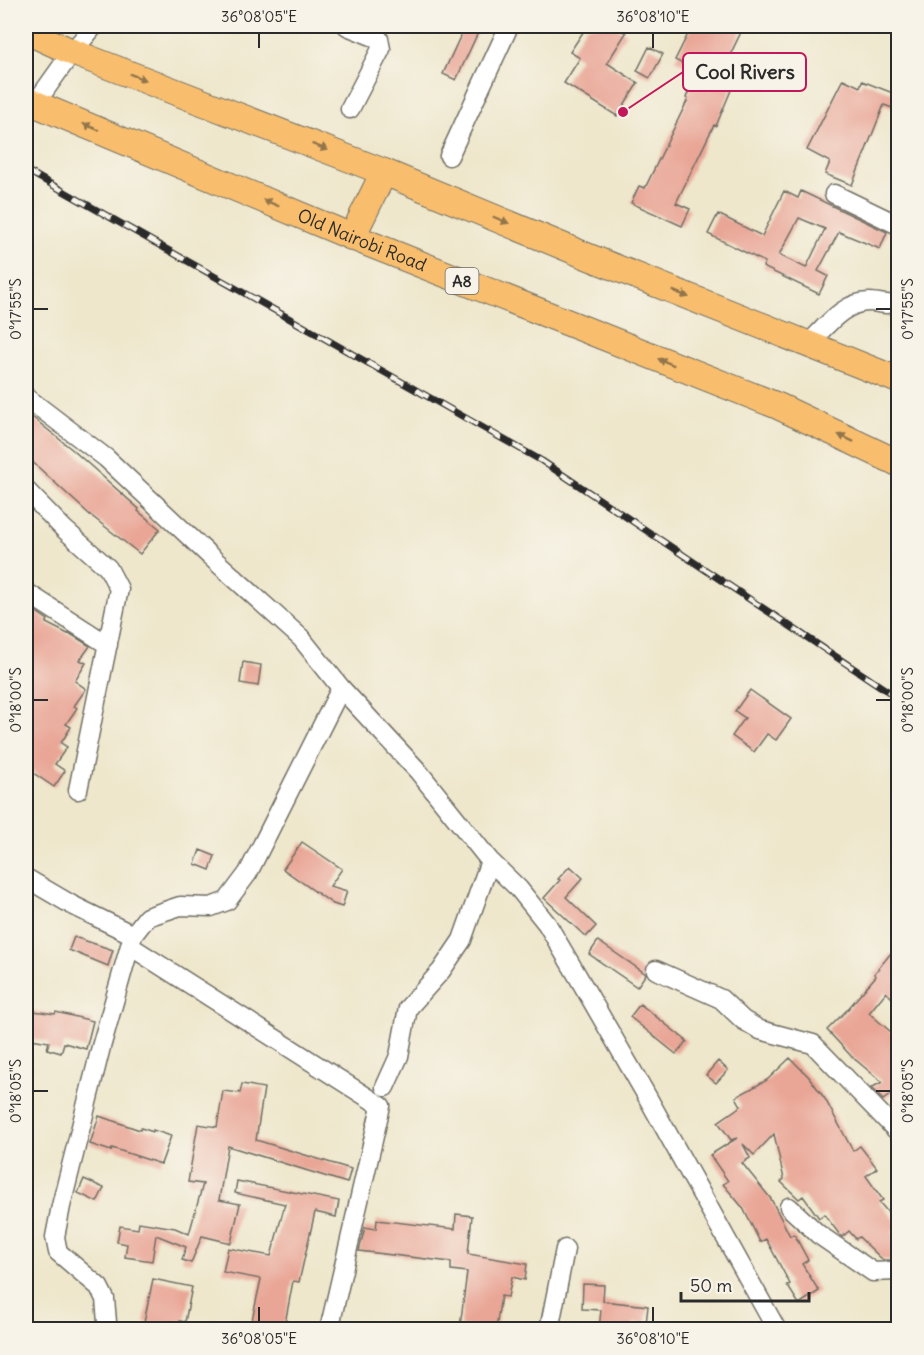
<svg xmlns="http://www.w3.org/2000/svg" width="924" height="1355" font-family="Delius,sans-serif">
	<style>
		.building { fill: #e9a696; fill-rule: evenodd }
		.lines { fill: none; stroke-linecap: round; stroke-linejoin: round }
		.minor-casing { stroke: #6f6d63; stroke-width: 21 }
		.highway-casing { stroke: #6f6d63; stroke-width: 28 }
		.minor { stroke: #fff; stroke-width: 18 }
		.highway { stroke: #f9be6d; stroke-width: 26 }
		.rail-casing { stroke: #2b2b2b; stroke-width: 7 }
		.rail { stroke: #f7f3e8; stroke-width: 4.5; stroke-dasharray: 14; stroke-linecap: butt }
		.oneway { fill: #92744c }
		.ticks { fill: none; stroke: #2b2b2b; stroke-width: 2 }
		.labels { text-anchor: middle; stroke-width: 4.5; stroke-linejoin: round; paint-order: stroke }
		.shield { fill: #f7f3e8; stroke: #686764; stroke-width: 1.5 }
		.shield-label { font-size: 16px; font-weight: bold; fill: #2b2b2b }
		.street-label { font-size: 18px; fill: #2b2b2b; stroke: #f7f3e8 }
		.leader { fill: none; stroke: #c2185b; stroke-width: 2 }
		.callout-dot { fill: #c2185b; stroke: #f7f3e8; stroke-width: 2 }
		.callout { fill: #f7f3e8; stroke: #c2185b; stroke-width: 2 }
		.callout-label { font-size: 20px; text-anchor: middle; font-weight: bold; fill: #2b2b2b }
		.neatline { fill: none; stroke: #2b2b2b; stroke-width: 2 }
		.ticks-label { font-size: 15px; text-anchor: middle; fill: #2b2b2b }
	</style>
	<rect width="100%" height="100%" fill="#f7f3e8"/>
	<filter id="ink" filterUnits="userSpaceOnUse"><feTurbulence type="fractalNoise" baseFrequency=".0167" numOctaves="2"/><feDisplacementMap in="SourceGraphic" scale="12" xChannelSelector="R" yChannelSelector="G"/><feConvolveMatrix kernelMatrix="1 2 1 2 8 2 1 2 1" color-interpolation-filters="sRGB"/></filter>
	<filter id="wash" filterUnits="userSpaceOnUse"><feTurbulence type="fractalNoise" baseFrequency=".008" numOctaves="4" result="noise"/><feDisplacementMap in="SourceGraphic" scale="24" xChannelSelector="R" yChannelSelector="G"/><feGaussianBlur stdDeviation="1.35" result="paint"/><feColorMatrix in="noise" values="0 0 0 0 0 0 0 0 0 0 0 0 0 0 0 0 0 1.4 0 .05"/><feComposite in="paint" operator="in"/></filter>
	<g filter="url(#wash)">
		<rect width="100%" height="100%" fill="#eee7cc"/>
		<g id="blocks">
			<!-- building -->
			<path class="building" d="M 465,26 L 481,26 L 456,80 L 443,74 Z
				M 587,26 L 615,26 L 626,33 L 607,63 L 638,83 L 617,116 L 564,83 L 580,58 L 570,52 Z
				M 692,26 L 744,26 L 731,53 L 737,56 L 729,73 L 737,76 L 716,126 L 714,125 L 676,203 L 690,209 L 682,226 L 631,203 L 639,186 L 645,188 L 688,99 L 686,98 L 697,71 L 675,60 Z
				M 649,47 L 663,54 L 650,78 L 637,71 Z
				M 843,79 L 860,87 L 862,81 L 898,95 L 898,110 L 884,105 L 852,185 L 825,174 L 830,162 L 807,150 Z
				M 784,191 L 798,198 L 801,191 L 887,232 L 880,249 L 839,232 L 818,271 L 828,276 L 819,294 L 763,267 L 765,262 L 708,234 L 718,214 L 762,236 ZM 799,218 L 825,229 L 806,268 L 779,255 Z
				M 26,412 L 74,451 L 139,509 L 138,511 L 160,529 L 140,554 L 89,514 L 26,456 Z
				M 29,607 L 48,620 L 46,623 L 68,634 L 69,633 L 90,646 L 80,660 L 86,663 L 75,681 L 86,689 L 74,706 L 77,708 L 66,724 L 71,727 L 61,743 L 67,747 L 55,764 L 65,771 L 54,787 L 26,768 L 26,613 Z
				M 243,662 L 261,665 L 258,686 L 240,683 Z
				M 750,690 L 791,719 L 776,740 L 767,734 L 754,752 L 732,736 L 745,718 L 735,711 Z
				M 302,842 L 342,869 L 330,886 L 347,891 L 342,907 L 333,904 L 283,869 Z
				M 200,850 L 215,856 L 210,870 L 195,864 Z
				M 570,866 L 583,878 L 566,897 L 596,926 L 586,937 L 544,898 L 560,880 L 558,879 Z
				M 74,937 L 113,950 L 108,966 L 69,950 Z
				M 598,941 L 646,974 L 637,987 L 589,954 Z
				M 891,953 L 898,960 L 898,1004 L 886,992 L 869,1013 L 898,1038 L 898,1096 L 894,1092 L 883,1100 L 871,1088 L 882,1082 L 851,1056 L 827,1030 L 847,1010 L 876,976 L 874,974 Z
				M 640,1004 L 687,1041 L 676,1054 L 630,1017 Z
				M 26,1010 L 55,1014 L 56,1012 L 93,1021 L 86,1049 L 64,1043 L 61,1053 L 47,1049 L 49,1042 L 26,1038 Z
				M 790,1058 L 809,1077 L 825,1099 L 853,1151 L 860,1146 L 877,1168 L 866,1176 L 883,1200 L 879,1202 L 898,1224 L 898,1226 L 892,1232 L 898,1238 L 898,1253 L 891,1260 L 883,1260 L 859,1237 L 856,1239 L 849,1231 L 842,1237 L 840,1235 L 824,1214 L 819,1218 L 803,1196 L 799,1199 L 781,1182 L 784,1179 L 774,1134 L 754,1155 L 743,1144 L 750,1158 L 742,1163 L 771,1199 L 790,1236 L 794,1234 L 808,1260 L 802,1264 L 819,1291 L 799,1304 L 787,1285 L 790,1284 L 766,1239 L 760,1242 L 743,1208 L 723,1184 L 728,1181 L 710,1155 L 737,1138 L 731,1140 L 718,1122 L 741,1106 L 736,1097 L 767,1080 Z
				M 718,1061 L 728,1070 L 716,1083 L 706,1075 Z
				M 242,1084 L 264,1088 L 256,1140 L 351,1169 L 347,1183 L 228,1146 L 219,1200 L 240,1204 L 231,1243 L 202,1236 L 191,1263 L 182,1260 L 186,1247 L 156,1235 L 152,1261 L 125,1257 L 127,1244 L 117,1242 L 120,1226 L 138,1229 L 139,1222 L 175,1228 L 189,1234 L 203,1184 L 188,1182 L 198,1124 L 217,1127 L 223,1091 L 240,1093 Z
				M 99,1116 L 140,1130 L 141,1128 L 153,1132 L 153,1130 L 171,1136 L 161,1164 L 112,1148 L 111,1151 L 90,1144 Z
				M 84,1179 L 104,1188 L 97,1202 L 78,1193 Z
				M 237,1181 L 339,1201 L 336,1217 L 315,1212 L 299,1282 L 293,1281 L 284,1329 L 250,1329 L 261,1279 L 223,1272 L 228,1248 L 271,1256 L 285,1204 L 235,1193 Z
				M 456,1214 L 472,1216 L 468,1254 L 527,1264 L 525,1280 L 512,1277 L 508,1297 L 501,1296 L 496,1329 L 460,1327 L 467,1272 L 451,1270 L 451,1262 L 359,1251 L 365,1227 L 376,1229 L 377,1220 L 455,1229 Z
				M 153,1279 L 192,1287 L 185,1322 L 180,1321 L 178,1329 L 144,1322 Z
				M 583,1284 L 604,1285 L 603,1301 L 648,1306 L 646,1324 L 634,1323 L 633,1329 L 599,1329 L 601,1310 L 582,1309 Z"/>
		</g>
	</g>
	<g filter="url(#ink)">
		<use href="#blocks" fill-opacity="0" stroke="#6f6d63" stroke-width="1.5"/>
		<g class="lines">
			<defs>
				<path id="minor" d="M 347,26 L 379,39 L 381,49 L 350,109
					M 35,104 L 72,52 L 94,26
					M 449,156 L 509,26
					M 834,194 L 898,225
					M 808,344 C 825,328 843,302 869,302 C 875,302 882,304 888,304
					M 26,397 L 106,458 L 210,556 L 301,638 L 341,688 L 418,771 L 490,861 L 519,889 L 547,924 L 577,975 L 644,1091 L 777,1330
					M 26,490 L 64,529 L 108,568 L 119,589 L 78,790
					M 26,592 L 108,645
					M 26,878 L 72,905 L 133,935
					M 130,946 L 381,1106 L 329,1330
					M 656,970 L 721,999 L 743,1020 L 760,1030 L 813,1044 L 898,1132
					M 385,1087 L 399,1056 L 408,1008 L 441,971 L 462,940 L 490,861
					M 789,1207 L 818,1234 L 873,1272 L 896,1271 L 898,1268
					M 105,1330 L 107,1322 L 105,1299 L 99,1287 L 58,1252 L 55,1237 L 61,1206 L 101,1047 L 133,935 L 147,917 L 180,906 L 211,907 L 227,901 L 248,873 L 341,688
					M 549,1330 L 565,1249"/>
				<g id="highway">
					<path d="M 26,31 L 72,52 L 384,172 L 589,257 L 898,380"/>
					<path id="s1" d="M 26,100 L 352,237 L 778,406 L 898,463"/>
					<path d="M 352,237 L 384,172"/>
				</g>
			</defs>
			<!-- minor casing -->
			<use href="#minor" class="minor-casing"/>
			<!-- highway casing -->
			<use href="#highway" class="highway-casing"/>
			<!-- minor -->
			<use href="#minor" class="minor"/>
			<!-- highway -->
			<use href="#highway" class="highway"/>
			<defs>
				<path id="rail" d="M 26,170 L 542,461 L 898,698"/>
			</defs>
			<!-- rail casing -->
			<use href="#rail" class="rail-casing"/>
			<!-- rail -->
			<use href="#rail" class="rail"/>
		</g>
		<!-- one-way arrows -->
		<defs><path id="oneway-solid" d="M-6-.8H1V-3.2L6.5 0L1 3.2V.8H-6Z" transform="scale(1.5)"/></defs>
		<g class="oneway">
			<use href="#oneway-solid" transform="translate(138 77) rotate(21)"/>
			<use href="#oneway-solid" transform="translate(91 127) rotate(-157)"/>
			<use href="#oneway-solid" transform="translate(320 147) rotate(21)"/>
			<use href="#oneway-solid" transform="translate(271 203) rotate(-157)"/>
			<use href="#oneway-solid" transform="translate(501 220) rotate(23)"/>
			<use href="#oneway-solid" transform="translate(681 294) rotate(22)"/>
			<use href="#oneway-solid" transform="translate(666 362) rotate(-158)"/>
			<use href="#oneway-solid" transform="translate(846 438) rotate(-155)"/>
		</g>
	</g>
	<!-- ticks -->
	<path class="ticks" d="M 259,33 L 259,48M 653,33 L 653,48M 33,309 L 48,309M 876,309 L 891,309M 33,700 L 48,700M 876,700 L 891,700M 33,1091 L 48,1091M 876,1091 L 891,1091M 259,1307 L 259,1322M 653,1307 L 653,1322"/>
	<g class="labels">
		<!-- shield labels -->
		<rect class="shield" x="445.5" y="268" width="33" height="26" rx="4.5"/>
		<g class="shield-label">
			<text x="462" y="287">A8</text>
		</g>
		<!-- street labels -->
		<g class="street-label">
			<text dy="6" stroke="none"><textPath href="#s1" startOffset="364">Old Nairobi Road</textPath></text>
		</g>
	</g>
	<!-- callouts -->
	<path class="leader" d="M623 112L683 72"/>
	<circle class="callout-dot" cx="623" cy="112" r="6"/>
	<rect class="callout" x="683" y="53" width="123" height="38" rx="6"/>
	<g class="callout-label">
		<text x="745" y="79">Cool Rivers</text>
	</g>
	<!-- margin -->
	<rect width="924" height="1355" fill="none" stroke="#f7f3e8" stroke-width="66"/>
	<!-- scale -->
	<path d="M681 1292v9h128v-9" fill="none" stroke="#2b2b2b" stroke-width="3"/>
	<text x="690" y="1292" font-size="18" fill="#2b2b2b" stroke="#f7f3e8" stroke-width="4.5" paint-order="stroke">50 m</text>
	<rect x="33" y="33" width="858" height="1289" class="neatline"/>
	<g class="ticks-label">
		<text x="259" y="22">36°08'05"E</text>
		<text x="653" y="22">36°08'10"E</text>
		<text transform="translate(16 309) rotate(-90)" y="5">0°17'55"S</text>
		<text transform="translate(908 309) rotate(-90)" y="5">0°17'55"S</text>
		<text transform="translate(16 700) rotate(-90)" y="5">0°18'00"S</text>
		<text transform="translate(908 700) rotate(-90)" y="5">0°18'00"S</text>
		<text transform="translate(16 1091) rotate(-90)" y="5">0°18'05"S</text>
		<text transform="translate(908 1091) rotate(-90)" y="5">0°18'05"S</text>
		<text x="259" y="1344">36°08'05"E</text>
		<text x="653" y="1344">36°08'10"E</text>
	</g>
</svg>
